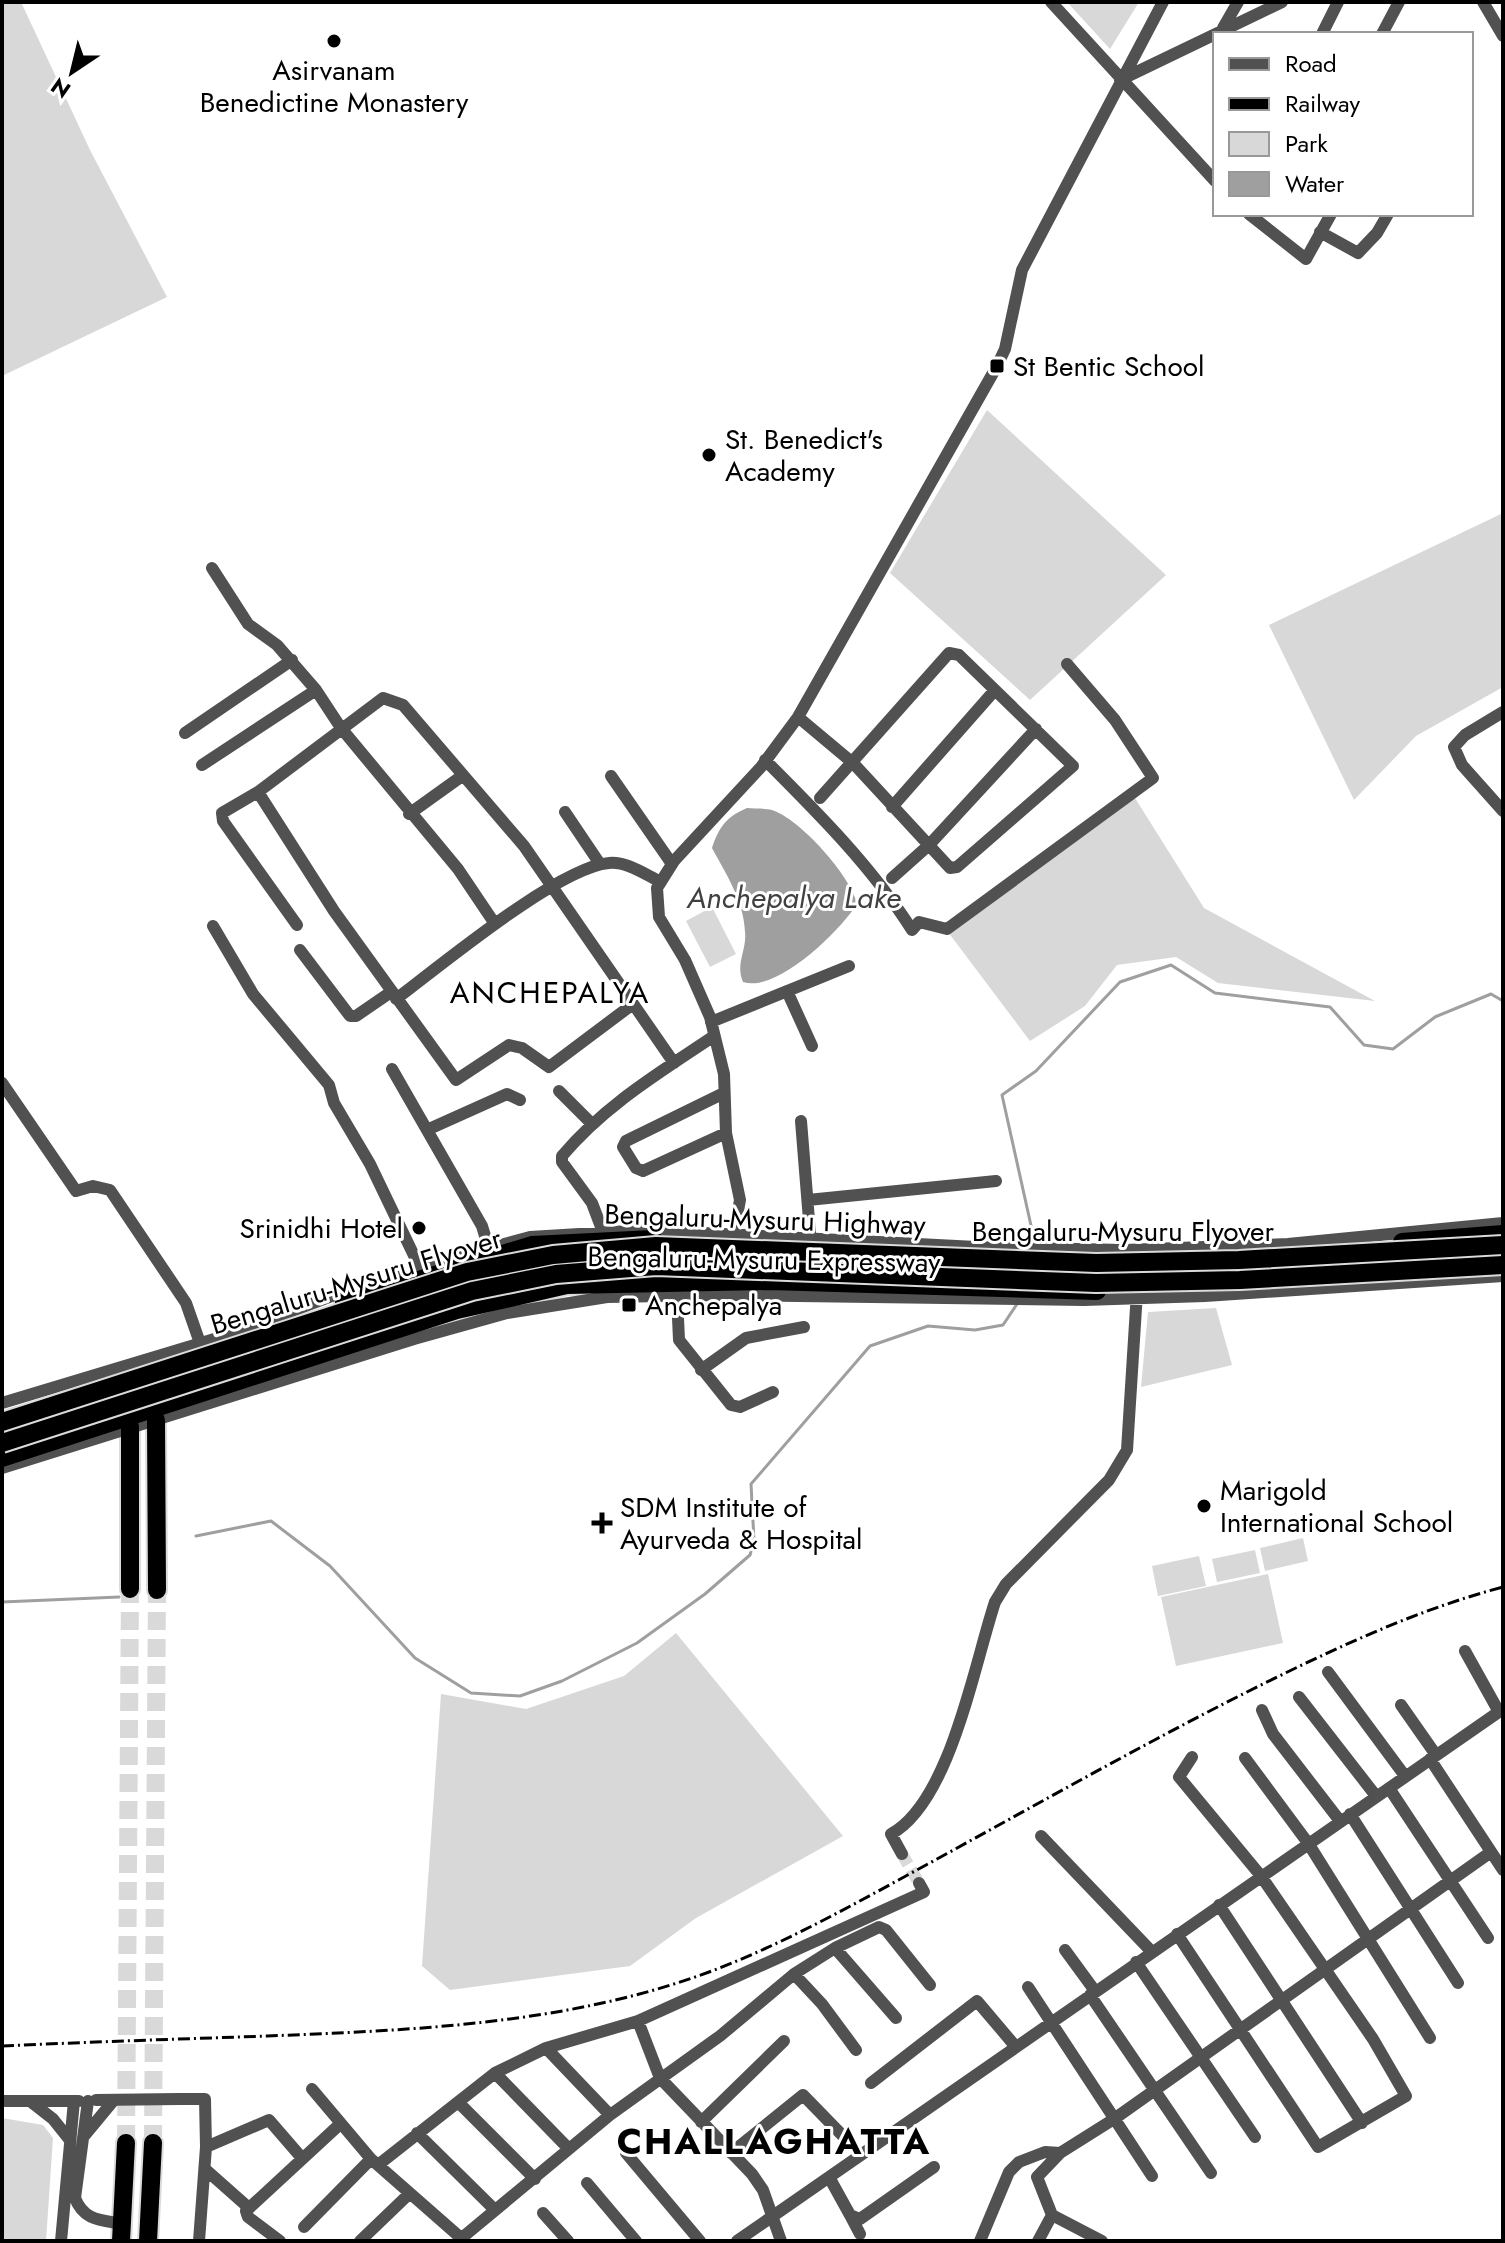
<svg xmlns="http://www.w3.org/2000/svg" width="1505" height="2243" font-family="Jost,sans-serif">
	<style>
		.green { fill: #d8d8d8 }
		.water { fill: #9f9f9f }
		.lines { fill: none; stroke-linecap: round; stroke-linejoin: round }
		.stream { stroke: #9f9f9f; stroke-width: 3 }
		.minor-tunnel { stroke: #d9d9d9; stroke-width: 12; stroke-dasharray: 12 6; stroke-linecap: butt }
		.highway-tunnel { stroke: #d9d9d9; stroke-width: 18; stroke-dasharray: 18 9; stroke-linecap: butt }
		.highway-casing { stroke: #dbdbdb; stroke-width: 22 }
		.minor { stroke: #515151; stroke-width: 12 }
		.highway { stroke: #000; stroke-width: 18 }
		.rail { stroke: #000; stroke-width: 3; stroke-dasharray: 12 4 2 4; stroke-linecap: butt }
		.highway-bridge-casing { stroke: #dbdbdb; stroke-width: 22; stroke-linecap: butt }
		.minor-bridge { stroke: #515151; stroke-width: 12 }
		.highway-bridge { stroke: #000; stroke-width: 18 }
		.poi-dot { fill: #000; stroke: #fff; stroke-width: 3 }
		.labels { text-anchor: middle; stroke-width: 6; stroke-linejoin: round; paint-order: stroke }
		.poi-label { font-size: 28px; fill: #000; stroke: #fff; text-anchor: start }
		.street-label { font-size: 28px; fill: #000; stroke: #fff }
		.water-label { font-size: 30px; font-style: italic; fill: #404040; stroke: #fff }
		.neighbourhood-label { font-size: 30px; letter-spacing: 2px; fill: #000; stroke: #fff }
		.district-label { font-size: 36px; font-weight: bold; letter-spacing: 2px; fill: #000; stroke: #fff }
	</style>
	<rect width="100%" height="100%" fill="#fff"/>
	<!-- green -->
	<path class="green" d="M 2,2 L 21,2 L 90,150 L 167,297 L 2,376 Z
		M 1067,2 L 1139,2 L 1110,49 Z
		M 987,410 L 1166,575 L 1030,700 L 890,573 Z
		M 1503,513 L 1503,687 L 1416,736 L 1354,800 L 1269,625 Z
		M 1130,790 L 1204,908 L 1375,1001 L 1218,983 L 1176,957 L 1117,965 L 1085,1006 L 1030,1041 L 948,932 Z
		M 712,907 L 736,954 L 710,967 L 686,921 Z
		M 1216,1308 L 1232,1365 L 1141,1387 L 1148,1312 Z
		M 1303,1538 L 1308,1561 L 1265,1571 L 1260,1548 Z
		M 1255,1550 L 1260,1573 L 1217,1582 L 1212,1559 Z
		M 1199,1556 L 1206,1586 L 1158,1596 L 1152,1566 Z
		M 1268,1574 L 1283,1643 L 1176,1666 L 1161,1597 Z
		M 676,1633 L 843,1836 L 696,1918 L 630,1966 L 450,1990 L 422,1966 L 441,1694 L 526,1709 L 624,1676 Z
		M 2,2118 L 43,2125 L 53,2138 L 46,2241 L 2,2241 Z"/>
	<!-- water -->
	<path class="water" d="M 747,808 C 755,809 765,808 772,810 C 800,819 851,876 857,904 C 840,931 777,993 743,982 C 735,964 747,950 745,932 C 744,901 726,874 712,848 C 719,827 726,817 747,808 Z"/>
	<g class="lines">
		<!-- stream -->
		<path class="stream" d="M 1032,1246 L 1034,1239 L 1002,1095 L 1036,1071 L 1120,982 L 1171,965 L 1215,993 L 1330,1007 L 1364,1045 L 1393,1049 L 1435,1017 L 1491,994 L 1503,1001
			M 196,1536 L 271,1521 L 330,1566 L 415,1658 L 471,1693 L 520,1696 L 562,1681 L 637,1643 L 705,1594 L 750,1555 L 754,1540 L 751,1484 L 870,1346 L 928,1326 L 975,1330 L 1003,1325 L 1017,1304
			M 2,1602 L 119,1597"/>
		<!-- minor-tunnel -->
		<path class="minor-tunnel" d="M 902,1854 L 919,1883"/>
		<!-- highway-tunnel -->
		<path class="highway-tunnel" d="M 126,2143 L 130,1589
			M 153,2143 L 157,1590"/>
		<defs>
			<path id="highway" d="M 1402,1242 L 1503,1234
				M 344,1303 L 532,1245 L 653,1239
				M 156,1420 L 157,1590
				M 130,1427 L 130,1589
				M 2,1458 L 457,1310 L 567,1285 L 770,1281 L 1097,1291
				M 121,2241 L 126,2143
				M 148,2241 L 153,2143"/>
		</defs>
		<!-- highway casing -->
		<use href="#highway" class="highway-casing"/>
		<!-- minor -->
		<path class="minor" d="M 1051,2 L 1215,181
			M 1483,2 L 1503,36
			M 1223,28 L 1238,2
			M 1322,34 L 1338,2
			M 1382,34 L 1399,2
			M 1120,80 L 1282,2
			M 1249,214 L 1306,259 L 1331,214
			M 1320,232 L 1358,253 L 1377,233 L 1388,214
			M 212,568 L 248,624 L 277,645 L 316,690 L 341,728 L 458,869 L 495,924
			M 1503,712 L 1465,735 L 1454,747 L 1462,765 L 1503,811
			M 798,717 L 853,763 L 950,868 L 957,867 L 1073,766 L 959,655 L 949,653 L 820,798
			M 185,733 L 292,660
			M 765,760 C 818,813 872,867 912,930 L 919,922 L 947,929 L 1153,778 L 1115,720 L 1067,664
			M 202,765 L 316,690
			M 611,776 L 672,864
			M 258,792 L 334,911 L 456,1080 L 509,1045 L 522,1048 L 549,1067 L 633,1004
			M 892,807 L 995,690
			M 565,812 L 600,864
			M 409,814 L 462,776
			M 892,878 L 929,845 L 1036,729
			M 297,925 L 223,821 L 222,813 L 258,792 L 383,698 L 403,705 L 524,846 L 674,1063
			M 213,926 L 253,994 L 329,1085 L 334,1103 L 370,1164 L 419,1266
			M 300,950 L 350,1016 L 356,1016 L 391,992
			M 787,991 L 812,1046
			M 396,999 C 440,966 559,867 609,863 C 626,861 646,875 661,882
			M 711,1022 L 849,966
			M 392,1069 L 482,1226 L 488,1246
			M 2,1083 L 76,1191 L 93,1186 L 110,1190 L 186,1303 L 200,1343
			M 559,1091 L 591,1123
			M 724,1093 L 626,1141 L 623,1147 L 636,1168 L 643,1171 L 726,1133
			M 801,1121 L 811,1245
			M 429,1129 L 507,1094 L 520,1100
			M 808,1200 L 996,1181
			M 603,1232 L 592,1203 L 562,1162 L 562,1156 C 605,1105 659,1073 714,1036
			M 726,1276 L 740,1200 L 726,1133 L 724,1074 L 710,1017 L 685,960 L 659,917 L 657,888 L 674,861 L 761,767 L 798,717 L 997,366 L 1005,349 L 1022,270 L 1163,2
			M 677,1296 L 679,1340 L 731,1405 L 740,1407 L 773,1392
			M 701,1370 L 746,1338 L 804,1327
			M 2,1403 L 231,1334 L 380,1278 L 530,1237 L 645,1230 L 976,1247 L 1124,1250 L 1288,1244 L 1503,1223
			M 2,1468 L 414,1339 L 507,1313 L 607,1297 L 724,1295 L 1084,1300 L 1205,1296 L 1503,1276
			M 1465,1651 L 1499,1712
			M 1328,1672 L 1405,1776
			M 1299,1697 L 1376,1796
			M 1401,1705 L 1436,1755
			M 1262,1710 L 1273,1734 L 1340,1821
			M 1245,1758 L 1308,1843 L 1430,2038
			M 1430,1759 L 1503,1870
			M 1389,1788 L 1488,1938
			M 1350,1814 L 1458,1983
			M 1041,1836 L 1152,1952
			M 902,1854 L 891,1834 C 950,1802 974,1665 995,1602 L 1006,1584 L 1109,1480 L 1127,1450 L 1137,1292
			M 1219,1905 L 1362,2123
			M 1177,1934 L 1318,2147 L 1406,2096 L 1373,2039 L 1261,1876 L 1179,1777 L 1192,1757
			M 835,1948 L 896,2018
			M 1065,1950 L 1095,1991
			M 1136,1962 L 1255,2137
			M 794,1974 L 822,2004 L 856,2050
			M 1028,1987 L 1152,2176
			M 1090,1995 L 1211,2173
			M 638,2021 L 660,2078 L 752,2174 L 763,2190 L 781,2241
			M 546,2048 L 610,2115
			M 495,2073 L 569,2149
			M 871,2083 L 977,2001 L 1016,2047
			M 312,2089 L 371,2159
			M 179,2099 L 205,2099 L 206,2147 L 199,2241
			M 2,2101 L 79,2101
			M 30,2101 L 53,2119 L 69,2139
			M 88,2101 L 75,2198 C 84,2221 101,2220 123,2224
			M 458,2102 L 535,2179
			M 701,2122 L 784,2041
			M 417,2133 L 495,2210
			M 85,2135 L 114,2100
			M 206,2147 L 269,2120 L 301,2157
			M 626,2153 L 700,2241
			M 731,2153 L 803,2095 L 843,2136
			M 378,2165 L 495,2073 L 546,2048 L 638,2021 L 924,1892 L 919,1883
			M 205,2169 L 249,2208
			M 829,2177 L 850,2215 L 860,2219 L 934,2167
			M 587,2183 L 636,2241
			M 543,2213 L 568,2241
			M 850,2215 L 860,2234
			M 1052,2215 L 1102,2241
			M 304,2227 L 371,2159 L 461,2238
			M 61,2241 L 74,2101
			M 280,2241 L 248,2217 L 246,2211 L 339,2125
			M 360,2241 L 409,2194
			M 458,2241 L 610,2115 L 720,2036 L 794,1974 L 835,1948 L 879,1927 L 886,1930 L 930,1985
			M 737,2241 L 1503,1709
			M 980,2241 L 1009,2172 L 1019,2162 L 1045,2152 L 1060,2153 L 1114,2119 L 1491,1852
			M 1038,2241 L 1052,2215 L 1037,2177 L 1060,2153"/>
		<!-- highway -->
		<use href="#highway" class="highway"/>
		<!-- rail -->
		<path class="rail" d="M 2,2046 C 90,2042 179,2039 267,2036 C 418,2030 574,2024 717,1969 C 789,1941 858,1902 926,1865 C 1038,1804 1150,1740 1265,1683 C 1342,1645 1420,1609 1503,1587"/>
		<defs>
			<path id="highway-bridge" d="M 2,1422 L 467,1272 L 553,1255 L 656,1246 L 1096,1263 L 1239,1260 L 1503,1245
				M 2,1443 L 472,1291 L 556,1274 L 656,1266 L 1096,1283 L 1240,1280 L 1503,1265"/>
		</defs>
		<!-- highway-bridge casing -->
		<use href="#highway-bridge" class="highway-bridge-casing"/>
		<!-- minor-bridge -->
		<path class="minor-bridge" d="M 96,2100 L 179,2099"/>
		<!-- highway-bridge -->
		<use href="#highway-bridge" class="highway-bridge"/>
	</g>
	<!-- markers -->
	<g class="poi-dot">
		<circle cx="334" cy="41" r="8"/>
		<rect x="989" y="358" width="16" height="16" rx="4"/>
		<circle cx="709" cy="455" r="8"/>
		<circle cx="419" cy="1228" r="8"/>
		<rect x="621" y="1297" width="16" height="16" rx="4"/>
		<circle cx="1204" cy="1506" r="8"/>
		<path d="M598 1511h8v8h8v8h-8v8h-8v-8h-8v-8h8z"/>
	</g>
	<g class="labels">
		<!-- poi labels -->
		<g class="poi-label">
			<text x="334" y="80" text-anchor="middle">Asirvanam<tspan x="334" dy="32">Benedictine Monastery</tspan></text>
			<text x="1013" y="376">St Bentic School</text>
			<text x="725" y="449">St. Benedict's<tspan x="725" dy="32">Academy</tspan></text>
			<text x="403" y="1238" text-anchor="end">Srinidhi Hotel</text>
			<text x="645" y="1315">Anchepalya</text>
			<text x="1220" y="1500">Marigold<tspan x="1220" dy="32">International School</tspan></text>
			<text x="620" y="1517">SDM Institute of<tspan x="620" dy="32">Ayurveda &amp; Hospital</tspan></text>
		</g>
		<!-- street labels -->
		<g class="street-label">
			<text transform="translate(765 1219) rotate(2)" y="10">Bengaluru-Mysuru Highway</text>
			<text x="1123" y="1241">Bengaluru-Mysuru Flyover</text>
			<text transform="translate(764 1259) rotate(1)" y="10">Bengaluru-Mysuru Expressway</text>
			<text transform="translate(356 1281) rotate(-17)" y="10">Bengaluru-Mysuru Flyover</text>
		</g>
		<!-- water labels -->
		<g class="water-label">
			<text x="794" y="908">Anchepalya Lake</text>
		</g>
		<!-- neighbourhood labels -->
		<g class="neighbourhood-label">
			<text x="550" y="1003">ANCHEPALYA</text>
		</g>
		<!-- district labels -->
		<g class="district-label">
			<text x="774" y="2154">CHALLAGHATTA</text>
		</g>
	</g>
	<!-- border -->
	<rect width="1505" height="2243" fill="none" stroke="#000000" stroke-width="8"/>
	<!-- legend -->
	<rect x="1213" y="32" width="260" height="184" fill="#ffffff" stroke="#999999" stroke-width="2"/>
	<rect x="1229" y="58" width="40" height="12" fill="#515151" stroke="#999999" stroke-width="2"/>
	<text x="1285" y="72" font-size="24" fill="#000000">Road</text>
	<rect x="1229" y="98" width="40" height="12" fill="#000000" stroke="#999999" stroke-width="2"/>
	<text x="1285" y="112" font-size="24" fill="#000000">Railway</text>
	<rect x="1229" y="132" width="40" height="24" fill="#d8d8d8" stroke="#999999" stroke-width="2"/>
	<text x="1285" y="152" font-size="24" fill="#000000">Park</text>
	<rect x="1229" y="172" width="40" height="24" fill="#9f9f9f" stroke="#999999" stroke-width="2"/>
	<text x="1285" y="192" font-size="24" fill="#000000">Water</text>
	<!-- north arrow -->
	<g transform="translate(72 72) rotate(215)" stroke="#ffffff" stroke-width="6" paint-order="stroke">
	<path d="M0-6L14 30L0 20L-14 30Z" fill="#000000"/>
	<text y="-12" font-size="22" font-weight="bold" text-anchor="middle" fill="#000000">N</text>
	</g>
</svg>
